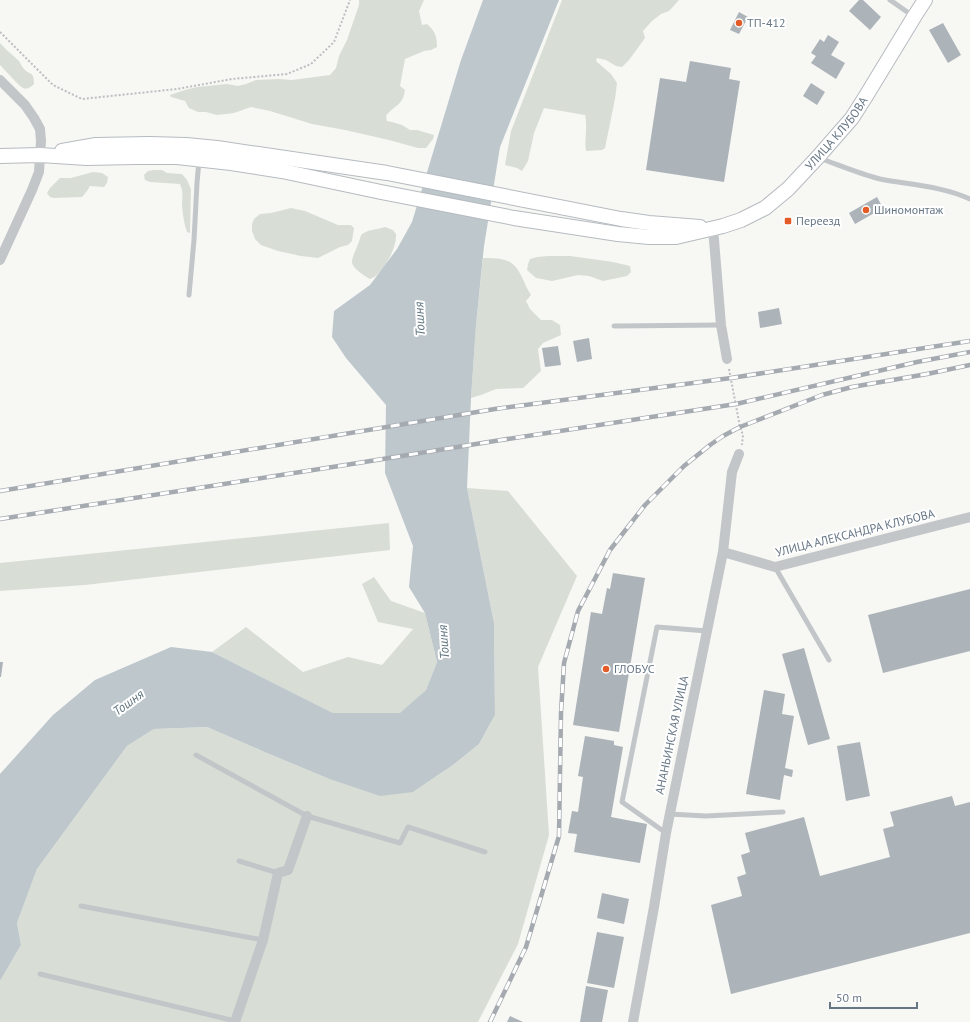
<svg xmlns="http://www.w3.org/2000/svg" width="970" height="1022" font-family="'PT Sans',sans-serif">
	<style>
		.green { fill: #d8ded5 }
		.water { fill: #bdc7cc }
		.building { fill: #acb3b9 }
		.lines { fill: none; stroke-linecap: round; stroke-linejoin: round }
		.secondary-casing { stroke: #b6bbc0; stroke-width: 16 }
		.path { stroke: #bcbec1; stroke-width: 2; stroke-dasharray: 2 2; stroke-linecap: butt }
		.service { stroke: #c2c6c9; stroke-width: 5 }
		.minor { stroke: #c2c6c9; stroke-width: 10 }
		.secondary { stroke: #fff; stroke-width: 14 }
		.rail-casing { stroke: #a5aab0; stroke-width: 4.5 }
		.rail { stroke: #fff; stroke-width: 3; stroke-dasharray: 9; stroke-linecap: butt }
		.poi-dot { fill: #e35c28; stroke: #fff; stroke-width: 1.5 }
		.labels { text-anchor: middle; stroke-width: 4; stroke-linejoin: round; paint-order: stroke }
		.poi-label { font-size: 12px; fill: #667685; stroke: #fff; text-anchor: start }
		.street-label { font-size: 12px; fill: #667685; stroke: #fff }
		.water-label { font-size: 13px; font-style: italic; fill: #627781; stroke: #fff }
	</style>
	<rect width="100%" height="100%" fill="#f7f7f4"/>
	<!-- green -->
	<path class="green" d="M 359,0 L 424,0 L 419,11 L 422,25 L 427,24 C 435,31 437,36 437,47 L 431,50 L 424,51 L 405,59 L 400,86 L 405,90 C 403,106 394,105 386,116 L 387,121 L 392,122 L 402,125 L 410,130 L 417,130 L 434,135 L 433,139 L 426,148 L 418,148 L 389,140 L 345,130 L 312,124 L 270,111 L 251,107 L 234,113 L 217,115 L 206,112 L 198,112 L 189,108 L 185,101 L 171,97 L 170,95 L 185,90 L 197,87 L 227,84 L 238,86 L 246,84 L 256,80 L 279,79 L 292,80 L 330,75 L 336,68 L 339,56 L 347,40 L 359,5 Z
		M 562,0 L 679,0 L 669,11 L 661,14 L 652,21 L 643,31 L 645,38 L 629,60 L 622,67 L 616,66 L 606,60 L 597,58 L 596,61 L 611,74 L 617,83 L 615,99 L 605,148 L 602,150 L 586,151 C 584,139 588,128 585,115 L 544,108 L 534,133 L 528,161 L 522,171 L 517,168 L 505,165 L 511,131 Z
		M 0,43 C 6,50 13,55 19,61 C 21,64 22,67 24,69 C 30,76 34,70 34,84 C 31,87 27,90 23,88 C 19,86 4,69 0,65 Z
		M 154,170 L 162,170 L 167,173 L 182,174 L 187,180 L 191,189 L 190,233 L 187,232 C 184,224 183,215 182,206 C 182,197 184,193 180,184 L 150,182 L 145,180 L 144,175 L 148,171 Z
		M 93,172 L 102,173 L 108,177 L 107,183 L 104,187 L 90,186 L 87,191 L 82,197 L 54,198 L 50,197 L 47,193 L 50,188 L 60,178 L 71,178 Z
		M 291,208 L 305,211 L 338,225 L 351,225 L 354,228 L 352,241 L 348,245 L 340,247 L 318,258 L 301,256 L 278,251 L 261,245 L 255,239 L 252,231 L 252,224 L 254,219 L 260,214 L 271,213 Z
		M 385,227 L 393,230 L 396,234 C 397,246 387,265 378,274 C 376,276 373,278 370,279 C 365,276 352,268 352,262 C 352,258 355,251 357,247 C 358,243 360,240 361,235 C 368,229 376,230 385,227 Z
		M 548,256 L 570,256 L 613,262 L 630,266 L 631,272 L 627,276 L 603,281 L 589,276 L 578,275 L 552,281 L 536,278 L 527,270 L 528,264 L 530,259 L 537,257 Z
		M 483,258 C 490,258 498,258 505,260 C 520,264 523,283 531,295 L 526,301 L 530,309 L 541,320 L 552,320 L 560,325 L 561,335 L 543,343 L 538,349 L 541,371 L 523,388 L 496,389 L 481,395 L 471,398 L 476,325 Z
		M 467,488 L 508,491 L 577,576 L 538,667 L 549,835 L 518,944 L 478,1022 L 0,1022 L 0,981 L 21,945 L 17,923 L 37,869 L 127,746 L 154,729 L 207,727 L 267,753 L 327,778 L 413,792 L 453,765 L 479,744 L 495,715 L 494,623 Z
		M 389,523 L 390,550 L 85,585 L 0,591 L 0,563 Z
		M 374,577 L 391,601 L 425,613 L 437,662 L 426,690 L 401,713 L 333,713 L 212,652 L 246,627 L 303,672 L 348,657 L 382,665 L 413,629 L 378,622 L 362,584 Z"/>
	<!-- water -->
	<path class="water" d="M 483,0 L 559,0 L 500,147 L 484,246 L 476,325 L 471,398 L 467,488 L 494,623 L 495,715 L 479,744 L 453,765 L 413,792 L 380,796 L 327,778 L 267,753 L 207,727 L 154,729 L 127,746 L 37,869 L 17,923 L 21,945 L 0,981 L 0,774 L 53,715 L 95,680 L 171,647 L 212,652 L 333,713 L 400,713 L 426,690 L 437,662 L 425,613 L 409,587 L 413,546 L 385,473 L 386,405 L 346,358 L 332,337 L 334,311 L 370,285 L 397,249 L 412,222 L 461,60 Z"/>
	<!-- building -->
	<path class="building" d="M 859,0 L 863,0 L 881,17 L 870,30 L 849,11 Z
		M 739,12 L 748,17 L 739,34 L 730,30 Z
		M 943,23 L 961,55 L 948,63 L 929,30 Z
		M 828,35 L 839,42 L 831,55 L 845,63 L 836,79 L 811,63 L 816,56 L 811,53 L 820,39 L 824,42 Z
		M 690,61 L 731,68 L 729,79 L 740,81 L 724,182 L 646,170 L 660,78 L 686,82 Z
		M 811,83 L 825,92 L 817,105 L 803,96 Z
		M 877,197 L 883,208 L 855,224 L 849,213 Z
		M 779,308 L 782,324 L 760,328 L 758,312 Z
		M 589,338 L 592,359 L 577,362 L 573,341 Z
		M 558,346 L 561,365 L 545,367 L 542,348 Z
		M 613,573 L 645,578 L 619,732 L 573,725 L 591,612 L 602,614 L 607,588 L 610,589 Z
		M 970,589 L 970,651 L 883,673 L 868,615 Z
		M 804,648 L 830,739 L 808,745 L 782,654 Z
		M 0,662 L 3,662 L 1,677 L 0,677 Z
		M 764,690 L 785,694 L 782,714 L 794,716 L 785,768 L 793,770 L 792,777 L 784,775 L 780,800 L 746,794 Z
		M 585,736 L 614,741 L 614,745 L 623,747 L 611,817 L 647,824 L 640,863 L 574,852 L 577,834 L 568,833 L 572,811 L 578,812 L 583,777 L 578,776 Z
		M 860,742 L 870,796 L 846,801 L 837,746 Z
		M 952,796 L 955,806 L 970,802 L 970,933 L 731,994 L 711,905 L 742,896 L 737,877 L 746,874 L 741,855 L 750,852 L 745,833 L 804,817 L 820,876 L 890,857 L 883,829 L 894,826 L 890,812 Z
		M 602,893 L 629,899 L 624,924 L 597,918 Z
		M 597,932 L 624,937 L 614,988 L 587,983 Z
		M 586,986 L 608,990 L 602,1022 L 580,1022 Z
		M 510,1016 L 523,1022 L 507,1022 Z"/>
	<g class="lines">
		<defs>
			<g id="secondary">
				<path d="M 62,151 L 96,145 L 150,144 L 186,145 L 217,148 L 387,173 L 621,219 L 649,223 L 700,227"/>
				<path id="s1" d="M 0,156 L 40,155 L 87,158 L 135,157 L 177,157 L 231,163 L 282,171 L 381,192 L 514,218 L 618,234 L 649,237 L 676,237 L 723,226 L 741,220 L 765,208 L 788,189 L 818,157 L 852,118 L 866,96 L 914,17 L 925,0"/>
			</g>
		</defs>
		<!-- secondary casing -->
		<use href="#secondary" class="secondary-casing"/>
		<!-- path -->
		<path class="path" d="M 0,32 L 53,85 L 82,99 L 177,89 L 232,79 L 287,74 L 311,64 L 334,42 L 350,0
			M 729,369 L 740,427 L 743,435 L 742,445"/>
		<!-- service -->
		<path class="service" d="M 890,0 L 913,16
			M 819,158 C 839,165 860,174 880,179 C 911,185 941,186 970,199
			M 189,295 L 194,240 L 197,183 L 199,160
			M 614,326 L 721,325
			M 775,567 L 829,660
			M 196,755 L 307,816 L 400,843 L 408,827 L 485,852
			M 669,814 L 706,816 L 783,812
			M 666,833 L 622,802 L 657,627 L 707,631
			M 239,861 L 278,873
			M 81,906 L 263,940
			M 40,974 L 235,1021"/>
		<!-- minor -->
		<path class="minor" d="M 0,80 L 25,105 L 34,118 L 40,129 L 41,141 L 39,172 L 32,190 L 0,260
			M 713,228 L 721,325 L 727,359
			M 723,552 L 775,567 L 970,517
			M 235,1022 L 263,940 L 278,873 L 288,870 L 307,816
			M 633,1022 L 654,907 L 666,833 L 723,552 L 732,472 L 739,454"/>
		<!-- secondary -->
		<use href="#secondary" class="secondary"/>
		<defs>
			<path id="rail" d="M 0,491 L 495,409 L 731,378 L 970,341
				M 0,519 L 358,463 L 501,440 L 736,404 L 917,362 L 970,352
				M 490,1022 L 526,947 L 559,836 L 561,713 L 564,663 L 578,611 L 610,550 L 645,505 L 684,466 L 710,445 L 723,436 L 740,427 L 822,395 L 852,387 L 927,374 L 970,365"/>
		</defs>
		<!-- rail casing -->
		<use href="#rail" class="rail-casing"/>
		<!-- rail -->
		<use href="#rail" class="rail"/>
	</g>
	<!-- markers -->
	<g class="poi-dot">
		<circle cx="739" cy="23" r="4"/>
		<circle cx="866" cy="210" r="4"/>
		<rect x="784" y="217" width="8" height="8" rx="2"/>
		<circle cx="606" cy="669" r="4"/>
	</g>
	<g class="labels">
		<!-- poi labels -->
		<g class="poi-label">
			<text x="747" y="27">ТП-412</text>
			<text x="874" y="214">Шиномонтаж</text>
			<text x="796" y="225">Переезд</text>
			<text x="614" y="673">ГЛОБУС</text>
		</g>
		<!-- street labels -->
		<g class="street-label">
			<text dy="4" stroke="none"><textPath href="#s1" startOffset="881">УЛИЦА КЛУБОВА</textPath></text>
			<text transform="translate(855 533) rotate(-14)" y="4">УЛИЦА АЛЕКСАНДРА КЛУБОВА</text>
			<text transform="translate(672 735) rotate(-78)" y="4">АНАНЬИНСКАЯ УЛИЦА</text>
		</g>
		<!-- water labels -->
		<g class="water-label">
			<text transform="translate(419 319) rotate(-93)" y="5">Тошня</text>
			<text transform="translate(443 642) rotate(-94)" y="5">Тошня</text>
			<text transform="translate(128 702) rotate(-36)" y="5">Тошня</text>
		</g>
	</g>
	<!-- scale -->
	<path d="M830 1002v6h87v-6" fill="none" stroke="#667685" stroke-width="2"/>
	<text x="836" y="1002" font-size="12" fill="#667685" stroke="#ffffff" stroke-width="3" paint-order="stroke">50 m</text>
</svg>
